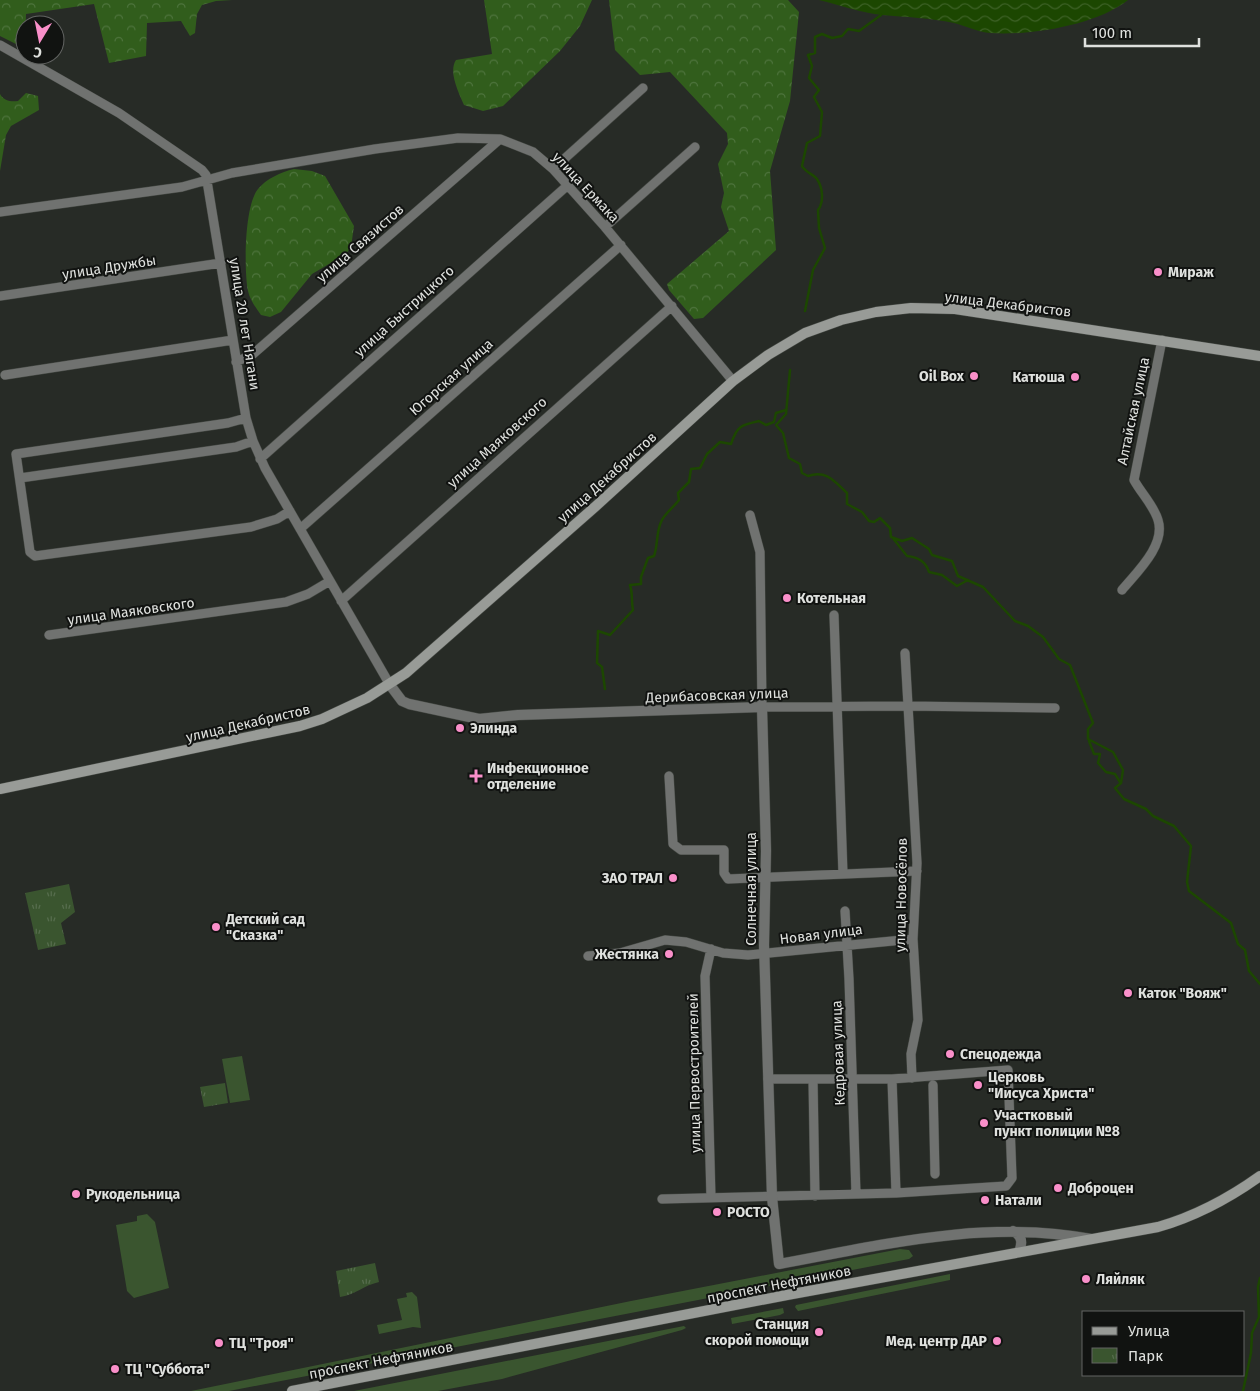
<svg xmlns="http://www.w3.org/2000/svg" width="1260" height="1391" font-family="'Fira Sans',sans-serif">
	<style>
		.grass { fill: #3a552f }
		.forest { fill: url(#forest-crowns) }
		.park { fill: url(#park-tufts) }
		.water { fill: url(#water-waves) }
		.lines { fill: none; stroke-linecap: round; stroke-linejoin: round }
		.stream { stroke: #1c4701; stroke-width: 2.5 }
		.minor-casing { stroke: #444843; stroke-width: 10 }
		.tertiary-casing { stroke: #444843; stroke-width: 11 }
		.secondary-casing { stroke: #444843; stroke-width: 11 }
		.minor { stroke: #707270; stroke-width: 9 }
		.tertiary { stroke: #707270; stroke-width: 10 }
		.secondary { stroke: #989b97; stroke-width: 10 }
		.poi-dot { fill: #f98fc9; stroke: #111311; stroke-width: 2 }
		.labels { text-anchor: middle; stroke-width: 4; stroke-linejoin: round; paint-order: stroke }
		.street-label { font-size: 14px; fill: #dfe1de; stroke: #111311 }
		.poi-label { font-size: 14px; font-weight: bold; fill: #dfe1de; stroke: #111311; text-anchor: start }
	</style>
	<defs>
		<pattern id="forest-crowns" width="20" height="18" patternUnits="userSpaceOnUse" patternTransform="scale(1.25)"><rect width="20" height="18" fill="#315d1c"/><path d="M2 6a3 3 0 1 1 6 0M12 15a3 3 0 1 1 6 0" fill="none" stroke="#4e743d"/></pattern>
		<pattern id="park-tufts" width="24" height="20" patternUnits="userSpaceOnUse" patternTransform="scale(1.25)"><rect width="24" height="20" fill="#3a552f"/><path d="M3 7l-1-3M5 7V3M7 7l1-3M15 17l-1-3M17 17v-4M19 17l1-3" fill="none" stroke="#566d4d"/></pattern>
		<pattern id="water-waves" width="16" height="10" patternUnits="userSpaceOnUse" patternTransform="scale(1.25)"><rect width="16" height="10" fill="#1c4701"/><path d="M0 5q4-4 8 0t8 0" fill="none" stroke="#3d6126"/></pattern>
	</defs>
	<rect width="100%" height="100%" fill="#272b26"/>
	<!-- grass -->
	<path class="grass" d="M 242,1056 L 250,1100 L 230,1103 L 222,1059 Z
		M 147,1214 L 155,1222 L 169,1288 L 134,1298 L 127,1291 L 116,1225 L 137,1221 L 137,1216 Z
		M 900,1249 L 909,1250 L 913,1256 L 909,1259 L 229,1391 L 191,1391 L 631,1301 Z
		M 950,1274 L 950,1280 L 798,1311 L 795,1307 L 796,1305 Z
		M 412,1292 L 417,1297 L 421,1328 L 413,1327 L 379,1334 L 377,1325 L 402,1320 L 397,1299 L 407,1297 L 406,1293 Z
		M 783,1308 L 784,1313 L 780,1315 L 732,1324 L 731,1318 Z
		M 684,1326 L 686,1328 L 682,1330 L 502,1379 L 438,1391 L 354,1391 Z"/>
	<!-- forest -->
	<path class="forest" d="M 0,0 L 232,0 L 216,1 L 202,5 L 197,14 L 195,33 L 190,36 L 181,21 L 147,23 L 146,56 L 109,63 L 94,4 L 26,14 L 25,42 L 20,46 L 0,36 Z
		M 484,0 L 592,0 L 580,26 L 560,51 L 503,106 L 483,111 L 464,105 C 459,93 448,72 456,60 L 492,54 Z
		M 609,0 L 788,0 L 799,12 L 790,101 L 770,171 L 776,250 L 703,318 L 694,319 L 669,290 L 667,284 L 729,231 L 721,207 L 724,193 L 718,164 L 728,144 L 727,133 L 670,72 L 640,75 L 615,50 Z
		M 26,93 L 38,96 L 39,110 L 11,126 L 6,135 L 0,171 L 0,94 C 4,101 11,102 18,101 Z
		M 294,169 L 312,171 L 325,176 L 354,226 L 351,247 L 346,254 L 312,274 L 281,312 L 270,317 L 261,315 C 256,308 250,300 248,291 C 244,271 244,206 258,189 C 266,179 281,172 294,169 Z"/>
	<!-- park -->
	<path class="park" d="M 69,884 L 75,912 L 61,923 L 66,944 L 38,950 L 25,893 Z
		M 225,1083 L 228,1103 L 204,1107 L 200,1087 Z
		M 375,1263 L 379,1282 C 362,1286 357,1294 340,1297 L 336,1271 Z"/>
	<!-- water -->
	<path class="water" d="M 819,0 L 1128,0 C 1097,25 1030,36 990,33 C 978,32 966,26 954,23 C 930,18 906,17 882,15 C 862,13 840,5 819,0 Z"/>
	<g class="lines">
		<!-- stream -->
		<path class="stream" d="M 805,311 L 813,270 L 825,248 L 819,228 L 818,210 C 824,202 823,188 817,179 C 813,174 805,172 802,166 L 807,143 L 820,136 L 822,112 L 814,97 L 819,90 L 809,78 L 812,66 L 808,55 L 815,53 L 815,37 L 822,34 L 832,38 L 842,36 L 848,29 L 859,31 L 881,15
			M 790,370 L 786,414 L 776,425 L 783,433 L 789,458 L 800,464 L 802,473 L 808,476 C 827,470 834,481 847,493 L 847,504 L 862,512 L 869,521 L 874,522 L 880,518 L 890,528 L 891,537 L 902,541 L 912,538 L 929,549 L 932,555 L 952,561 L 958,576 L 983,587 L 1015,621 L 1028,626 L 1043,637 L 1059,659 L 1070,665 L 1093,723 L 1088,729 L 1088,739 L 1113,752 L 1123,770 L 1121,783 L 1115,788 L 1124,799 L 1146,809 L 1153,816 L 1174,826 L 1191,846 L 1187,882 L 1189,891 L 1231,923 L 1238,944 L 1245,950 L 1249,971 L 1260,984
			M 892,537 L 907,556 C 918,557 926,562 929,572 L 942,575 L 957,586 L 968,580
			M 605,689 L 602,667 L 597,663 L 598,631 L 610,635 L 633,610 C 631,601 633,594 630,585 L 641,584 L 641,577 L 648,558 L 654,556 C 658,545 656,533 661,522 C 664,514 674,507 679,500 L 678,493 L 689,482 L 691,469 L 700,468 L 707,454 L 720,442 L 731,444 C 737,426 741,425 759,421 L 766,425 L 774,422 L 776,413 L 786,410
			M 1089,741 L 1094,754 L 1100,754 L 1098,763 L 1106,772 L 1115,774 L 1120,782
			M 1243,1391 L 1251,1353 L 1252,1333 L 1259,1317 L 1258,1287 L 1260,1278"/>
		<defs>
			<path id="minor" d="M 0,45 L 119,113 L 202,170 L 206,175 L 246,418 L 253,441 L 265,468 L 390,685
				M 553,169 L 643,88
				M 0,212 L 182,187 L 232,173 L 375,149 L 458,138 L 500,139 L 533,152 L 553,169 L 605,227 L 733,381
				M 605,227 L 695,147
				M 0,296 L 221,263
				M 236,362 L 253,354 L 500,139
				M 5,375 L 233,340
				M 246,418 L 228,423 L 16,454 L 30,552 L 35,556 L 251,527 L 277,519 L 290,511
				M 260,459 L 568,185
				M 20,478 L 236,447 L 253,441
				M 750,515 L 760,552 L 762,707 L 907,706 L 1055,708
				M 300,529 L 621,245
				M 1122,590 C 1137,572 1166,545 1158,520 C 1154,506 1141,493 1134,480 L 1162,340
				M 341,601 L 672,306
				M 834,615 L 843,874
				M 49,635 L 286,602 L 308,594 L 330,581
				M 905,653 L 917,863 L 913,939 L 918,1020 L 911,1054 L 912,1078
				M 669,776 L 673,844 L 681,850 L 724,850 L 724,873 L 728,879 L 917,871
				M 845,911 L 849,979 L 856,1194
				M 711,949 L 705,976 L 711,1198
				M 588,956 L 620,953 L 665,940 L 686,942 L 723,953 L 748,955 L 913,939
				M 892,1079 L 896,1193
				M 813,1080 L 815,1196
				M 933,1085 L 935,1174
				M 662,1199 L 896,1193 L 1006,1186 L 1012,1178 L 1008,1070 L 892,1079 L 768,1079"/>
			<path id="tertiary" d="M 390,685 L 402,701 L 409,704 L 479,719 L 518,715 L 762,707 L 766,851 L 764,945 L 772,1197 L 779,1264 C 882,1245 987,1219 1091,1239
				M 1013,1231 C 1022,1236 1023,1242 1019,1252"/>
			<path id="secondary" d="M 0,789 L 300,726 L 322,719 L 367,698 L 406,673 L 596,506 L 733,381 L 768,355 L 805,333 L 841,320 L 876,312 L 911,308 L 955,309 L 1260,356
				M 292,1391 L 787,1295 L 1158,1227 C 1196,1216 1228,1199 1260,1176"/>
		</defs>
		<!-- minor casing -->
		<use href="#minor" class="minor-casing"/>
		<!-- tertiary casing -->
		<use href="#tertiary" class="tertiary-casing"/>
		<!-- secondary casing -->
		<use href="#secondary" class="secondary-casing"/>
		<!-- minor -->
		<use href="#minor" class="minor"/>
		<!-- tertiary -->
		<use href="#tertiary" class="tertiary"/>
		<!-- secondary -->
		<use href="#secondary" class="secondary"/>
	</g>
	<!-- markers -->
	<g class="poi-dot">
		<circle cx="1158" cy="272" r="5"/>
		<circle cx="974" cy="376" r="5"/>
		<circle cx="1075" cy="377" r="5"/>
		<circle cx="787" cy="598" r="5"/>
		<circle cx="460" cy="728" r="5"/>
		<path d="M473.5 768.5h5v5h5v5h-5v5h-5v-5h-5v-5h5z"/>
		<circle cx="673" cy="878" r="5"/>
		<circle cx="216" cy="927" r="5"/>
		<circle cx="669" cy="954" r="5"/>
		<circle cx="1128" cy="993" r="5"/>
		<circle cx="950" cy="1054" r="5"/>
		<circle cx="978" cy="1085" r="5"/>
		<circle cx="984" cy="1123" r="5"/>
		<circle cx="1058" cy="1188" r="5"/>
		<circle cx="76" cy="1194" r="5"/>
		<circle cx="985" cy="1200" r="5"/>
		<circle cx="717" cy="1212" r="5"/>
		<circle cx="1086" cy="1279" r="5"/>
		<circle cx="819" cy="1332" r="5"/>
		<circle cx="997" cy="1341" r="5"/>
		<circle cx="219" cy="1343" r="5"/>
		<circle cx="115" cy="1369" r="5"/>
	</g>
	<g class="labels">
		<!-- street labels -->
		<g class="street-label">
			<text transform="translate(586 187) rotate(47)" y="5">улица Ермака</text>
			<text transform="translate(360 243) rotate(-41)" y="5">улица Связистов</text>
			<text transform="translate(109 267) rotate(-9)" y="5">улица Дружбы</text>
			<text transform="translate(1008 304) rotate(7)" y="5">улица Декабристов</text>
			<text transform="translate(404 311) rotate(-42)" y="5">улица Быстрицкого</text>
			<text transform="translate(245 324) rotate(81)" y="5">улица 20 лет Нягани</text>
			<text transform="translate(451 377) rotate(-42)" y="5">Югорская улица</text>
			<text transform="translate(1133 411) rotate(-78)" y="5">Алтайская улица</text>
			<text transform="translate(497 442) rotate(-42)" y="5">улица Маяковского</text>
			<text transform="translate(607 477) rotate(-42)" y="5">улица Декабристов</text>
			<text transform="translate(131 611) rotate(-8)" y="5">улица Маяковского</text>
			<text transform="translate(717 695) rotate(-2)" y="5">Дерибасовская улица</text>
			<text transform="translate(248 723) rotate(-13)" y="5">улица Декабристов</text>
			<text transform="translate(751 889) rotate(-90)" y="5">Солнечная улица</text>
			<text transform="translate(901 895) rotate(-89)" y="5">улица Новосёлов</text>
			<text transform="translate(821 934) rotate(-7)" y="5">Новая улица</text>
			<text transform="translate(838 1053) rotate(-92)" y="5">Кедровая улица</text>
			<text transform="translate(694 1073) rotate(-91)" y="5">улица Первостроителей</text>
			<text transform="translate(779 1284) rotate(-11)" y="5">проспект Нефтяников</text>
			<text transform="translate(381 1360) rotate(-11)" y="5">проспект Нефтяников</text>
		</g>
		<!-- poi labels -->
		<g class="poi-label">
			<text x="1168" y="277">Мираж</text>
			<text x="964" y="381" text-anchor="end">Oil Box</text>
			<text x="1065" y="382" text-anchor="end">Катюша</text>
			<text x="797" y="603">Котельная</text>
			<text x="470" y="733">Элинда</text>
			<text x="487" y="773">Инфекционное<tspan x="487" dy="16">отделение</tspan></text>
			<text x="663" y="883" text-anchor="end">ЗАО ТРАЛ</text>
			<text x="226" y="924">Детский сад<tspan x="226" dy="16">"Сказка"</tspan></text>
			<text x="659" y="959" text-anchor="end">Жестянка</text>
			<text x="1138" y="998">Каток "Вояж"</text>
			<text x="960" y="1059">Спецодежда</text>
			<text x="988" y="1082">Церковь<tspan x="988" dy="16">"Иисуса Христа"</tspan></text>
			<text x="994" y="1120">Участковый<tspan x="994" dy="16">пункт полиции №8</tspan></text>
			<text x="1068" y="1193">Доброцен</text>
			<text x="86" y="1199">Рукодельница</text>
			<text x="995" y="1205">Натали</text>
			<text x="727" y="1217">РОСТО</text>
			<text x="1096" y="1284">Ляйляк</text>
			<text x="809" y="1329" text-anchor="end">Станция<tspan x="809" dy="16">скорой помощи</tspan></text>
			<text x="987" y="1346" text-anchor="end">Мед. центр ДАР</text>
			<text x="229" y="1348">ТЦ "Троя"</text>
			<text x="125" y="1374">ТЦ "Суббота"</text>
		</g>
	</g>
	<!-- legend -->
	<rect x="1082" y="1311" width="162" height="65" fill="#111311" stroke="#636563"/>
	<rect x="1092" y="1327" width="25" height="8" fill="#989b97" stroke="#636563"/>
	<text x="1128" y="1336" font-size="15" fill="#dfe1de">Улица</text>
	<rect x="1092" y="1348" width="25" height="15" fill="url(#park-tufts)" stroke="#636563"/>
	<text x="1128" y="1361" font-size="15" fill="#dfe1de">Парк</text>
	<!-- north arrow -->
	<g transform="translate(40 40) rotate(190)"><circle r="24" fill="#111311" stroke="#636563"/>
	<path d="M0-4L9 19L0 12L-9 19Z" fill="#f98fc9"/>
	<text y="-8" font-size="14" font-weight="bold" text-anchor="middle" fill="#dfe1de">С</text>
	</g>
	<!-- scale -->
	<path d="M1085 38v8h114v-8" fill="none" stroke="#dfe1de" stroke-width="2.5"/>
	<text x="1092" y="38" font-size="15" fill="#dfe1de" stroke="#111311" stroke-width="4" paint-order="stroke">100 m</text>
</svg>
